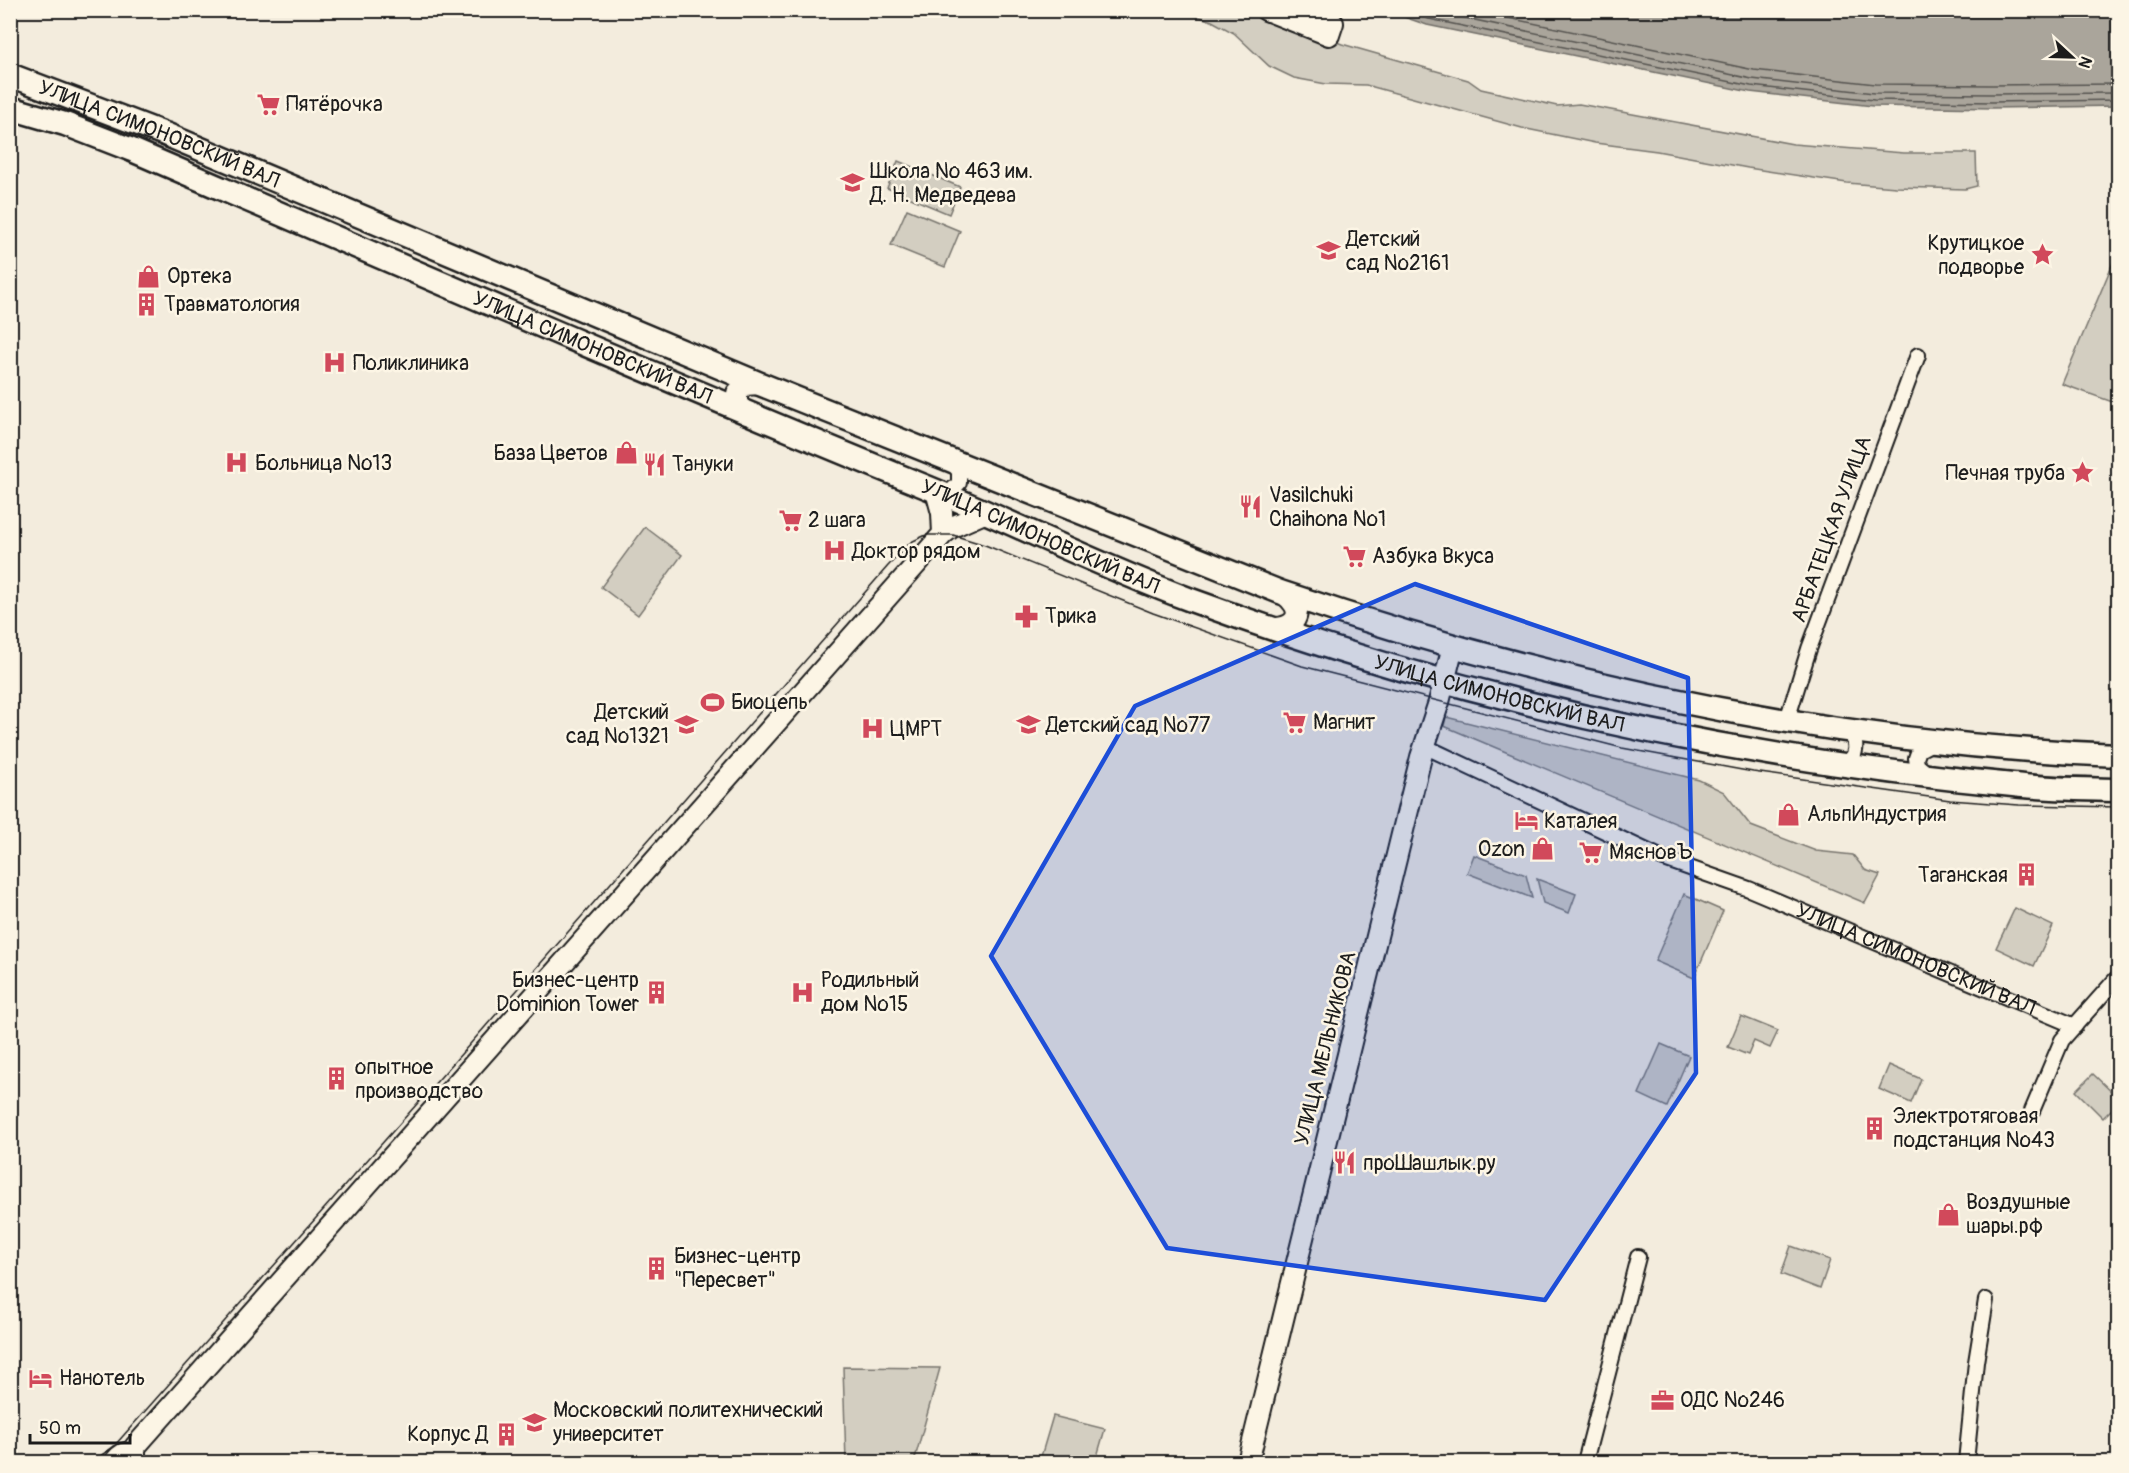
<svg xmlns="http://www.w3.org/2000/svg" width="2129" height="1473" font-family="Pangolin,sans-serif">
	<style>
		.green { fill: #d3cec1; stroke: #78756e; stroke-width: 1.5 }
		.water { fill: #aaa59b; stroke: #716e68; stroke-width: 1.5 }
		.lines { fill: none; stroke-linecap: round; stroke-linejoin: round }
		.shore { stroke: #55534f; stroke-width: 1.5 }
		.street-casing { stroke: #1c1c1c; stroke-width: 18 }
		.secondary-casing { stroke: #1c1c1c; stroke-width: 24 }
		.primary-casing { stroke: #1c1c1c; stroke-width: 27 }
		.street { stroke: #fcf5e5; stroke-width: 14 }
		.secondary { stroke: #fcf5e5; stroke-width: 20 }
		.primary { stroke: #fcf5e5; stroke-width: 22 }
		.tram { stroke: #1c1c1c; stroke-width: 1.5 }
		.marked { fill: #1d4ed8; fill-opacity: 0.2; stroke: #1d4ed8; stroke-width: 4.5; stroke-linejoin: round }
		.labels { text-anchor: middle; stroke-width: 5; stroke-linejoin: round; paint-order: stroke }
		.poi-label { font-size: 21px; fill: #1c1c1c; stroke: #fcf5e5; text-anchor: start }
		.street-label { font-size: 21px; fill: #1c1c1c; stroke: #fcf5e5 }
	</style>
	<rect width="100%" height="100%" fill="#f3ecdd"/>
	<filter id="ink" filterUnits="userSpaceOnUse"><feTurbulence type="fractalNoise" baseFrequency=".0167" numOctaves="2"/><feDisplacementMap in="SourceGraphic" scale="12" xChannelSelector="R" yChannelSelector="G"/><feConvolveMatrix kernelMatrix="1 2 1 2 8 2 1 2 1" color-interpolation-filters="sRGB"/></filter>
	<g filter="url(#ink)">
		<!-- green -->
		<path class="green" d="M 1182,11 L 1254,11 L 1342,44 L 1468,80 L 1481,89 L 1557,106 L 1579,104 L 1793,144 L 1904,153 L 1976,153 L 1977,186 L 1965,189 L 1896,187 L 1847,183 L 1748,168 L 1657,151 L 1595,143 L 1522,128 L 1366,85 L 1326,84 L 1294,78 L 1269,66 L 1234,33 L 1212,21 Z
			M 898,161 L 960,187 L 949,214 L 887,188 Z
			M 907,209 L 960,231 L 945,267 L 891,245 Z
			M 2115,258 L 2118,259 L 2118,404 L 2062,384 Z
			M 645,527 L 682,555 L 638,615 L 601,587 Z
			M 1446,717 L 1699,780 L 1724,792 L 1751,826 L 1816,851 L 1853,855 L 1865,870 L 1880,875 L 1865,903 L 1444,726 Z
			M 1474,855 L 1526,875 L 1532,898 L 1467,873 Z
			M 1537,879 L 1576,894 L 1569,913 L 1543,903 Z
			M 1684,894 L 1723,911 L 1694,978 L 1655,961 Z
			M 2015,908 L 2053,926 L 2034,966 L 1996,948 Z
			M 1741,1016 L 1778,1031 L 1770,1048 L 1754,1041 L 1748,1055 L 1728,1047 Z
			M 1661,1044 L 1689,1056 L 1667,1107 L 1639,1094 Z
			M 1889,1065 L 1921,1079 L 1911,1103 L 1879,1089 Z
			M 2093,1074 L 2118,1098 L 2118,1103 L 2103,1118 L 2076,1091 Z
			M 1791,1246 L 1830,1260 L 1820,1289 L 1781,1274 Z
			M 843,1367 L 940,1368 L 914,1462 L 846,1462 Z
			M 1053,1416 L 1105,1429 L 1096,1460 L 1040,1460 Z"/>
		<!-- water -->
		<path class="water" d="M 1387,11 L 2118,11 L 2118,106 L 1992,108 L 1873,106 L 1750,92 L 1427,25 Z"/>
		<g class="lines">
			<!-- shore -->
			<path class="shore" d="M 1405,10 L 1429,19 L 1751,86 L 1874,100 L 1992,102 L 2118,100
				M 1428,10 L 1752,79 L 1874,93 L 1992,94 L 2118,93
				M 1471,10 L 1754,70 L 1875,84 L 1992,85 L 2118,84"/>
			<defs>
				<g id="street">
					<path d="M 941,492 L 950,492 L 959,483 L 959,471 L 951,462"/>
					<path d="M 1787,720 L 1809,649 L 1918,355"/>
					<path id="s1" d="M 1424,746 L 1664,859 L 1749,889 L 2075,1026"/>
					<path d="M 1840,763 C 1859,762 1860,738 1845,730"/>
					<path d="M 1929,775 L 1917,765 L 1916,758 L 1919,750 L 1932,743"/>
					<path d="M 2032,1111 L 2062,1040 L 2118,977"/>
					<path d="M 106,1462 L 122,1451 L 135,1447"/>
					<path d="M 1585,1462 L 1638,1257"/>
					<path d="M 1966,1462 L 1976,1362 L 1986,1300"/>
				</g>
				<path id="secondary" d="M 1266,10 L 1329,35 L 1333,23 L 1299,10
					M 747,414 L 737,404 L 737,393 L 745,385 L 760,384
					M 936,491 L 942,513 L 943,534
					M 1273,628 C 1299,628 1305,609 1284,594
					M 135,1462 L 135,1447 L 943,534 L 952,527 L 984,513
					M 1248,1462 L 1421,757 L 1439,702 L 1453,646"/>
				<g id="primary">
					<path id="s2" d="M 10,75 L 165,134 L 760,384 L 1280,592 C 1550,684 1833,744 2118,755"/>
					<path id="s3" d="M 10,108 L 65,124 L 132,150 C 397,264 662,379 929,488 C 1017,524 1102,567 1191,600 C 1455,697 1733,759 2013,785 C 2048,789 2083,789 2118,790"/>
				</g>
			</defs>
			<!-- street casing -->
			<use href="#street" class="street-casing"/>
			<!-- secondary casing -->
			<use href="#secondary" class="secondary-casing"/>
			<!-- primary casing -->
			<use href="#primary" class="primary-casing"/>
			<!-- street -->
			<use href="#street" class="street"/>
			<!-- secondary -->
			<use href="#secondary" class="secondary"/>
			<!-- primary -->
			<use href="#primary" class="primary"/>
			<!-- tram -->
			<path class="tram" d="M 100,1462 L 478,1035 L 888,566 L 911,542 L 926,535 L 953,535 L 985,545 L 1153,613 L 1302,666 L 1622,748 L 1753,772 L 1950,800 L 2019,805 L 2118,807"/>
		</g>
	</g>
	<!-- marked area -->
	<path class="marked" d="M 1415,584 L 1688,678 L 1696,1073 L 1545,1300 L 1167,1248 L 991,956 L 1135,706 Z"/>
	<!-- icons -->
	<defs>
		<symbol id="supermarket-bare" viewBox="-9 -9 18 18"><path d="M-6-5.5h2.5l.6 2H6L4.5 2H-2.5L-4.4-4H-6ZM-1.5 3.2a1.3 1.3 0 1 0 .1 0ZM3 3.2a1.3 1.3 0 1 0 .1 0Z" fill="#d1495b" stroke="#fcf5e5" stroke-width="2.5" paint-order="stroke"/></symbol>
		<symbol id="school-bare" viewBox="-9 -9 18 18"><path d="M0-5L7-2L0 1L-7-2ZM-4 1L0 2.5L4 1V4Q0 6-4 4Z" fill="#d1495b" stroke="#fcf5e5" stroke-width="2.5" paint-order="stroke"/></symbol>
		<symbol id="sight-bare" viewBox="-9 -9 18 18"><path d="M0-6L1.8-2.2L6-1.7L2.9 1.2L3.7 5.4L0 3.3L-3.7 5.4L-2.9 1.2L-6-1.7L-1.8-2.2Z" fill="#d1495b" stroke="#fcf5e5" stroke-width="2.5" paint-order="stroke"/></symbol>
		<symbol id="shop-bare" viewBox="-9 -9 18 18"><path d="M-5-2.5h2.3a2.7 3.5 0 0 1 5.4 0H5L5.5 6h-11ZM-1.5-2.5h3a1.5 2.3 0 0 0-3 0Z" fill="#d1495b" stroke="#fcf5e5" stroke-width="2.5" paint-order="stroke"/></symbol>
		<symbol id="building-bare" viewBox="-9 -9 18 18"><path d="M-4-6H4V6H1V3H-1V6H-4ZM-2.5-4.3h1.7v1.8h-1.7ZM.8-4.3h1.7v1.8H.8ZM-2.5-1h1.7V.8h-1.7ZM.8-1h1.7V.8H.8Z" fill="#d1495b" stroke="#fcf5e5" stroke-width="2.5" paint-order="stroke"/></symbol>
		<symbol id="hospital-bare" viewBox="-9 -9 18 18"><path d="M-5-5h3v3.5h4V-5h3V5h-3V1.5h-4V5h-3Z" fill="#d1495b" stroke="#fcf5e5" stroke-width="2.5" paint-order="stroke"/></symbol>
		<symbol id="restaurant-bare" viewBox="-9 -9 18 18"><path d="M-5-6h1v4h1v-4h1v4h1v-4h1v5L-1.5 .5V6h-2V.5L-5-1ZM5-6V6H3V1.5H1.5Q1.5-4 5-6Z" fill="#d1495b" stroke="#fcf5e5" stroke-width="2.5" paint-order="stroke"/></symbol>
		<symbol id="pharmacy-bare" viewBox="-9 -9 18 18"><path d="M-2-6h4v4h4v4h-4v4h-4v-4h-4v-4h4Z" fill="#d1495b" stroke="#fcf5e5" stroke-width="2.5" paint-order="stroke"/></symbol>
		<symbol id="stadium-bare" viewBox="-9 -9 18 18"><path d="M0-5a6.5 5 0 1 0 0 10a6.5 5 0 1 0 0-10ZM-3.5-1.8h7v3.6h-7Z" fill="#d1495b" stroke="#fcf5e5" stroke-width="2.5" paint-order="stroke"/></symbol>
		<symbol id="hotel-bare" viewBox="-9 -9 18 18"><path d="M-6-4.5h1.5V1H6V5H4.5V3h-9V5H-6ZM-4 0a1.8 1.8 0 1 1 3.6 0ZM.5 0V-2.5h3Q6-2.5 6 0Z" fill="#d1495b" stroke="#fcf5e5" stroke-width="2.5" paint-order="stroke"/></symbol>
		<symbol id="office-bare" viewBox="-9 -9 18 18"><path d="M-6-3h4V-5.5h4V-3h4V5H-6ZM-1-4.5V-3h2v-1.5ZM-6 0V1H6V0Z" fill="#d1495b" stroke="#fcf5e5" stroke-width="2.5" paint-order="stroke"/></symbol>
		<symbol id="university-bare" viewBox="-9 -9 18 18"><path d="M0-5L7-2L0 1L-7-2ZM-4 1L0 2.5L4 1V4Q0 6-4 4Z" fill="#d1495b" stroke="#fcf5e5" stroke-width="2.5" paint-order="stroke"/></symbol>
	</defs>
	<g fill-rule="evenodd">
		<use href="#supermarket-bare" x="252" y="88" width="33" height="33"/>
		<use href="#school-bare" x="836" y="166" width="33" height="33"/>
		<use href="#school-bare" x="1312" y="234" width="33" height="33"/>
		<use href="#sight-bare" x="2026" y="238" width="33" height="33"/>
		<use href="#shop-bare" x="132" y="260" width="33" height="33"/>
		<use href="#building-bare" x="130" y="288" width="33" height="33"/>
		<use href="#hospital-bare" x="318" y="346" width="33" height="33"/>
		<use href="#shop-bare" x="610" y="436" width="33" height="33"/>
		<use href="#hospital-bare" x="220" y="446" width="33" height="33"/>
		<use href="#restaurant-bare" x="638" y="448" width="33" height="33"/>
		<use href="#sight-bare" x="2066" y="456" width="33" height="33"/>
		<use href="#restaurant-bare" x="1234" y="490" width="33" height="33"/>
		<use href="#supermarket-bare" x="774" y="504" width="33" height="33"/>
		<use href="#hospital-bare" x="818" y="534" width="33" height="33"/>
		<use href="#supermarket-bare" x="1338" y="540" width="33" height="33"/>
		<use href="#pharmacy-bare" x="1010" y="600" width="33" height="33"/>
		<use href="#stadium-bare" x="696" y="686" width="33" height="33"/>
		<use href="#supermarket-bare" x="1278" y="706" width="33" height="33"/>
		<use href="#school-bare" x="670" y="708" width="33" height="33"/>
		<use href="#school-bare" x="1012" y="708" width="33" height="33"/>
		<use href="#hospital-bare" x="856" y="712" width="33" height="33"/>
		<use href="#shop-bare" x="1772" y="798" width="33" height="33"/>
		<use href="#hotel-bare" x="1510" y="804" width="33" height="33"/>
		<use href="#shop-bare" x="1526" y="832" width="33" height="33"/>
		<use href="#supermarket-bare" x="1574" y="836" width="33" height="33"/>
		<use href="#building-bare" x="2010" y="858" width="33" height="33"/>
		<use href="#building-bare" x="640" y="976" width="33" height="33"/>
		<use href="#hospital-bare" x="786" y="976" width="33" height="33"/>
		<use href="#building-bare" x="320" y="1062" width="33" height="33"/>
		<use href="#building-bare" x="1858" y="1112" width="33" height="33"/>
		<use href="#restaurant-bare" x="1328" y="1146" width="33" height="33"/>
		<use href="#shop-bare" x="1932" y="1198" width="33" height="33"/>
		<use href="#building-bare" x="640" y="1252" width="33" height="33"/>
		<use href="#hotel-bare" x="24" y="1362" width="33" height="33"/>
		<use href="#office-bare" x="1646" y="1384" width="33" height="33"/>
		<use href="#university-bare" x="518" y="1406" width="33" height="33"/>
		<use href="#building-bare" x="490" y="1418" width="33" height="33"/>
	</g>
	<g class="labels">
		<!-- poi labels -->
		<g class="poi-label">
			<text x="286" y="111">Пятёрочка</text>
			<text x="870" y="178">Школа № 463 им.<tspan x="870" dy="24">Д. Н. Медведева</tspan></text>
			<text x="1346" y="246">Детский<tspan x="1346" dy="24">сад №2161</tspan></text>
			<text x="2024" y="250" text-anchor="end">Крутицкое<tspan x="2024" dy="24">подворье</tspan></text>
			<text x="167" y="283">Ортека</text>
			<text x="164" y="311">Травматология</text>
			<text x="353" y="370">Поликлиника</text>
			<text x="608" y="460" text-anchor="end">База Цветов</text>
			<text x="255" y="470">Больница №13</text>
			<text x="672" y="471">Тануки</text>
			<text x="2065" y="480" text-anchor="end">Печная труба</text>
			<text x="1269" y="502">Vasilchuki<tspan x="1269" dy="24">Chaihona №1</tspan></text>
			<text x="808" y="527">2 шага</text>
			<text x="852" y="558">Доктор рядом</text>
			<text x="1372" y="563">Азбука Вкуса</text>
			<text x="1045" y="623">Трика</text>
			<text x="731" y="709">Биоцепь</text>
			<text x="669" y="719" text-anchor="end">Детский<tspan x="669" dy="24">сад №1321</tspan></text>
			<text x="1313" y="729">Магнит</text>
			<text x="1046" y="732">Детский сад №77</text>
			<text x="890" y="736">ЦМРТ</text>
			<text x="1807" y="821">АльпИндустрия</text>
			<text x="1544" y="828">Каталея</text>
			<text x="1525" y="856" text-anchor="end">Ozon</text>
			<text x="1609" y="859">МясновЪ</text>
			<text x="2008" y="882" text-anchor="end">Таганская</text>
			<text x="639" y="987" text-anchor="end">Бизнес-центр<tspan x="639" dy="24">Dominion Tower</tspan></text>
			<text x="821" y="987">Родильный<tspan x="821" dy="24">дом №15</tspan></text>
			<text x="355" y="1074">опытное<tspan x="355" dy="24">производство</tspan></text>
			<text x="1893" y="1123">Электротяговая<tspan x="1893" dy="24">подстанция №43</tspan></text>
			<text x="1363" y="1170">проШашлык.ру</text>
			<text x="1966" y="1209">Воздушные<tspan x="1966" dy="24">шары.рф</tspan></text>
			<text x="674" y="1263">Бизнес-центр<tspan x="674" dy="24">"Пересвет"</tspan></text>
			<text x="59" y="1385">Нанотель</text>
			<text x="1680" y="1407">ОДС №246</text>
			<text x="553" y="1417">Московский политехнический<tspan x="553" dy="24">университет</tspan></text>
			<text x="488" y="1441" text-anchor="end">Корпус Д</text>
		</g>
		<!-- street labels -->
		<g class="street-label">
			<text dy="7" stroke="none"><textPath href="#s2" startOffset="160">УЛИЦА СИМОНОВСКИЙ ВАЛ</textPath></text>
			<text dy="7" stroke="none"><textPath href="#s3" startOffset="630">УЛИЦА СИМОНОВСКИЙ ВАЛ</textPath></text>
			<text transform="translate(1831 529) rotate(-70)" y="7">АРБАТЕЦКАЯ УЛИЦА</text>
			<text dy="7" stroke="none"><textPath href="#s3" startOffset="1116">УЛИЦА СИМОНОВСКИЙ ВАЛ</textPath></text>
			<text dy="7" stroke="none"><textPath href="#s3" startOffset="1602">УЛИЦА СИМОНОВСКИЙ ВАЛ</textPath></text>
			<text dy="7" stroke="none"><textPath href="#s1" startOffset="536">УЛИЦА СИМОНОВСКИЙ ВАЛ</textPath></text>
			<text transform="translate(1325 1048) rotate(-76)" y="7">УЛИЦА МЕЛЬНИКОВА</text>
		</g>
	</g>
	<!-- margin -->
	<rect width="2129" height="1473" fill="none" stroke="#fcf5e5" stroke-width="36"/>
	<rect x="18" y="18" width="2093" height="1437" fill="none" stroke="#1c1c1c" stroke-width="2" filter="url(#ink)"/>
	<!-- north arrow -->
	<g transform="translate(2072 57) rotate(112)" stroke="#fcf5e5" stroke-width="4.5" paint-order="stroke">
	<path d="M0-4.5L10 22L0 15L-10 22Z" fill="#1c1c1c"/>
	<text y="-9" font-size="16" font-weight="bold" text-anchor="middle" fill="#1c1c1c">N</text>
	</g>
	<!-- scale -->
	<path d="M30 1434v9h100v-9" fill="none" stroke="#1c1c1c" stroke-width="3"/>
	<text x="39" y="1434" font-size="18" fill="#1c1c1c" stroke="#fcf5e5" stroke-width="4.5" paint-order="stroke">50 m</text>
</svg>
